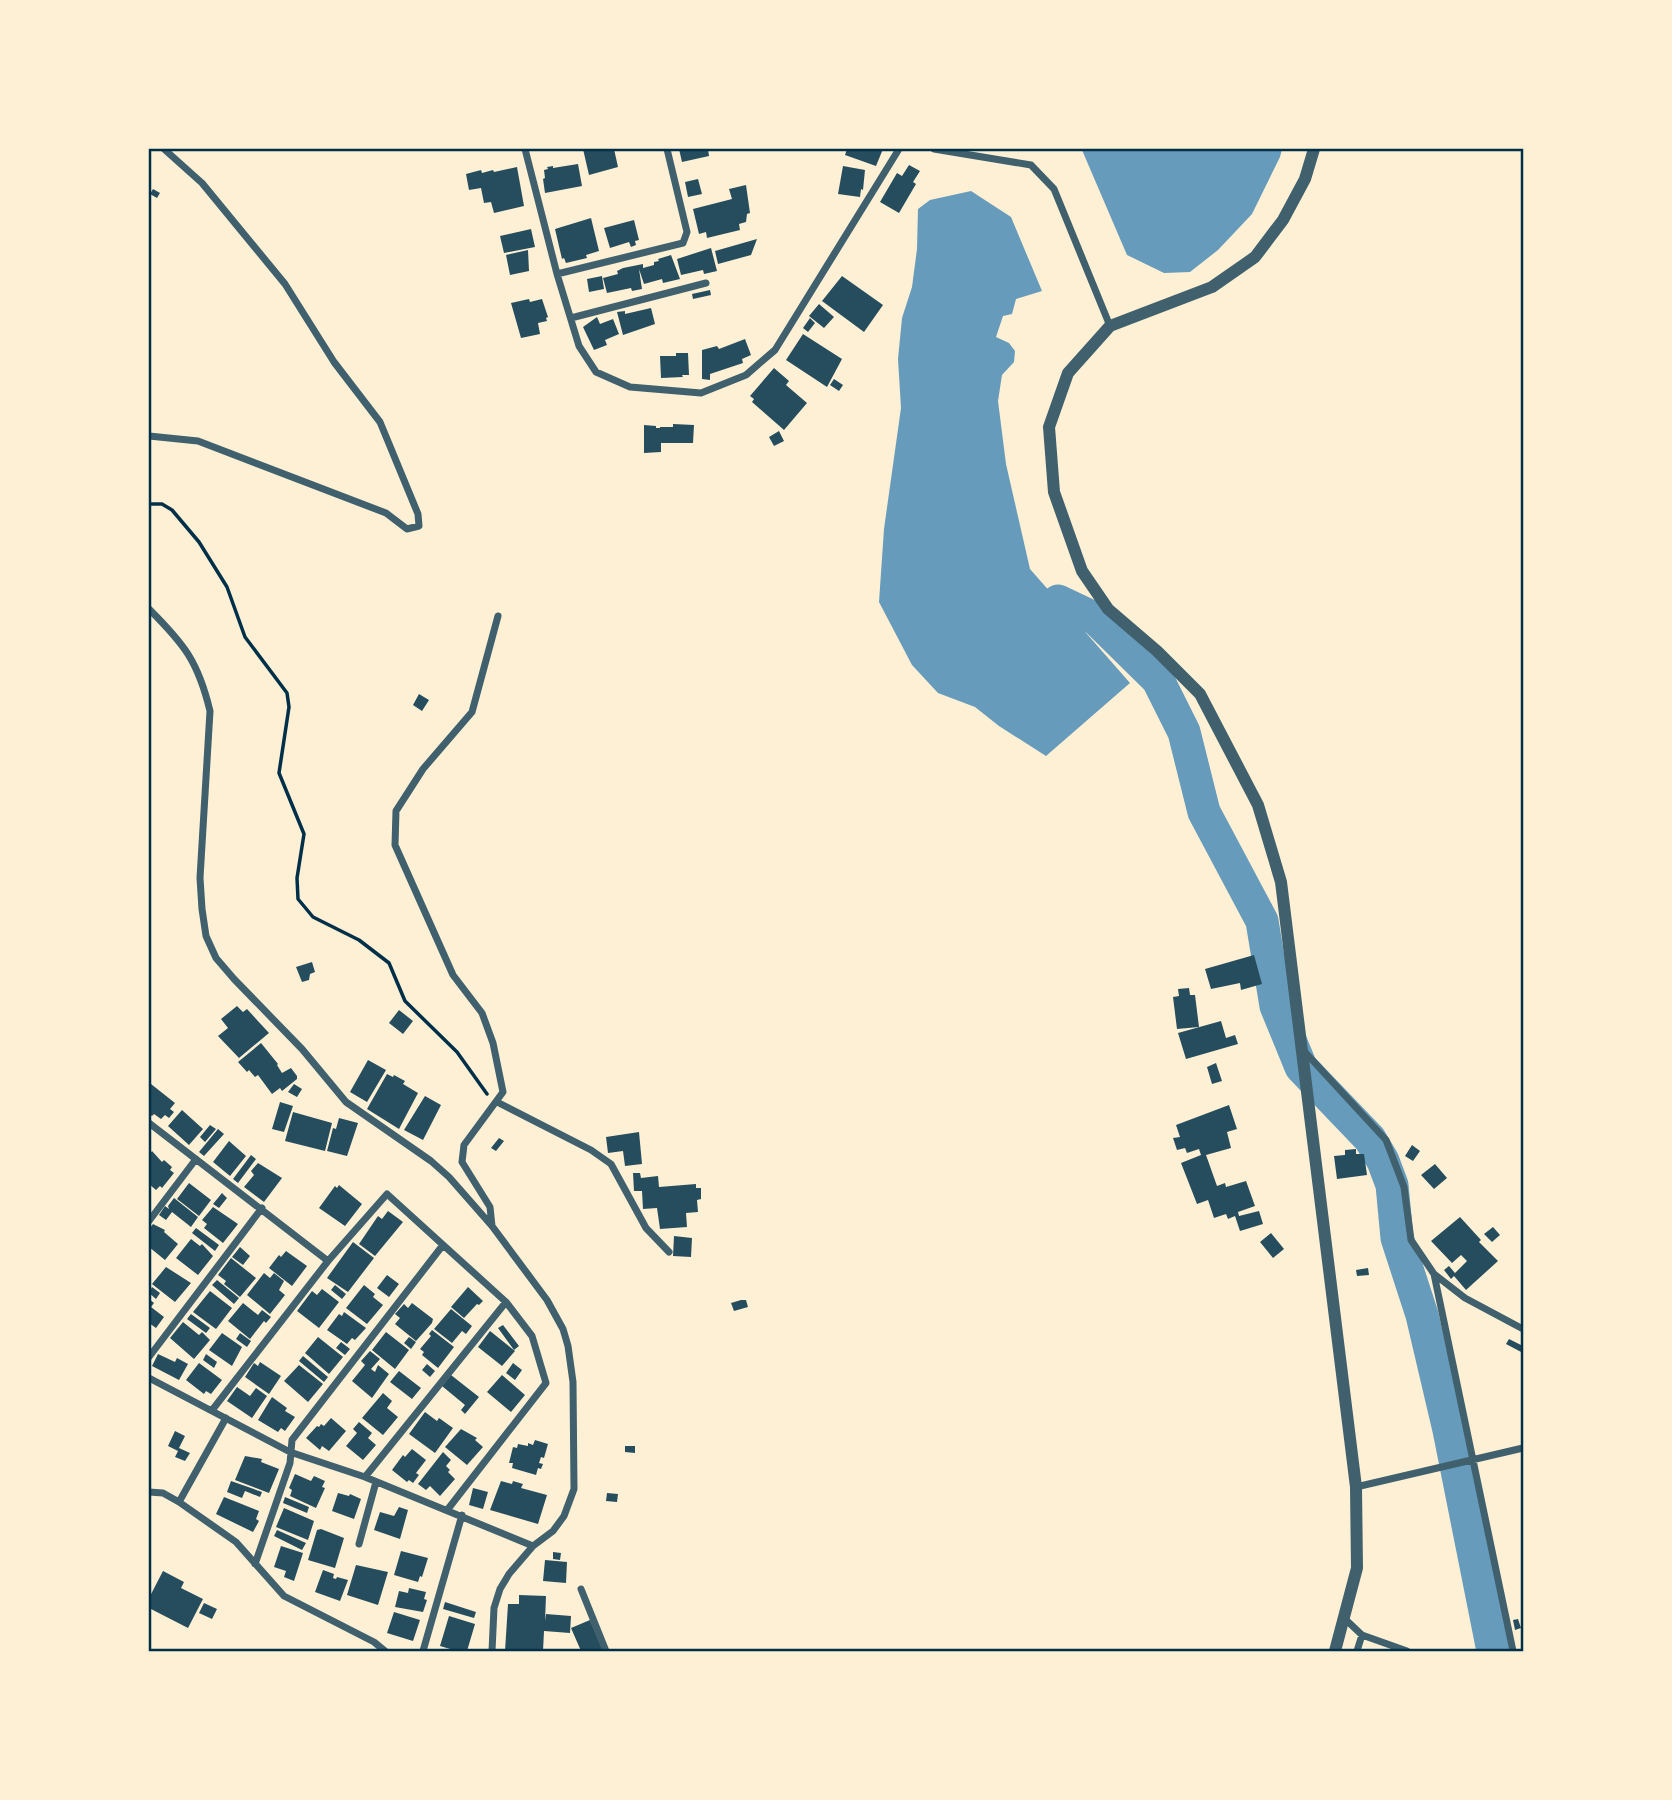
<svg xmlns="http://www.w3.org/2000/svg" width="1672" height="1800" font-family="'IBM Plex Sans',sans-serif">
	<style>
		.water { fill: #669bbc }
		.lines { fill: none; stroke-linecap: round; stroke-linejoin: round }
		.river { stroke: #669bbc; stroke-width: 33 }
		.building { fill: #264d5e }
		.path { stroke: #003049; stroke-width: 3.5 }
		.minor { stroke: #3f606c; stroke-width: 7 }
		.tertiary { stroke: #3f606c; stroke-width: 12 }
		.neatline { fill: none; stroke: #003049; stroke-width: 2.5 }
	</style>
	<rect width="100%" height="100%" fill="#fdf0d5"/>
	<!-- water -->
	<path class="water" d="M 1083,149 L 1282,149 L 1280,157 L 1252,214 L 1218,250 L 1190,272 L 1164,273 L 1127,255 L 1082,150 Z
		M 971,191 L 1011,217 L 1042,291 L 1016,299 L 1012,314 L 1003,316 L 996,337 L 1009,343 L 1015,351 L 1014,362 L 1002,375 L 998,401 L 1006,464 L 1030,569 L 1130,683 L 1046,756 L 999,726 L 975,707 L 938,693 L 912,665 L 879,602 L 884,529 L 901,408 L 898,359 L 902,318 L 912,287 L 917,249 L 918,209 L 930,200 Z"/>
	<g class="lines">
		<!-- river -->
		<path class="river" d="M 1058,601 L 1096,619 L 1158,680 L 1184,732 L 1204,812 L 1262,921 L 1276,1006 L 1301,1067 L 1370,1139 L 1383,1161 L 1392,1185 L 1397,1238 L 1422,1315 L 1449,1430 L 1493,1651"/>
	</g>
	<!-- building -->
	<path class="building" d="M 583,149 L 614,149 L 618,167 L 589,175 Z
		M 679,149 L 708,149 L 709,156 L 682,162 Z
		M 847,149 L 883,149 L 876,166 L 845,155 Z
		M 578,164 L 582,186 L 545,193 L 543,179 L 545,178 L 544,170 L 548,169 L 547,167 L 553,166 L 553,168 Z
		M 909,165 L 920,171 L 913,182 L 916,184 L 899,213 L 880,202 L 897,173 L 902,176 Z
		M 843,166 L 865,170 L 863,190 L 861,189 L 860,197 L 838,194 Z
		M 517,167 L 524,206 L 494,213 L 491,202 L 484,203 L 481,188 L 469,190 L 466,174 L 481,170 L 482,173 L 493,170 L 494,172 Z
		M 698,179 L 702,194 L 688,197 L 685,182 Z
		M 746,185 L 750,213 L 747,214 L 746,222 L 739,224 L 740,230 L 707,238 L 706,232 L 699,234 L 693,209 L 732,199 L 729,189 Z
		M 153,189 L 160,193 L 157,198 L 150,194 Z
		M 591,218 L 599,251 L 586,255 L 587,258 L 566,263 L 564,258 L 562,259 L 555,229 Z
		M 634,220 L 639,240 L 635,241 L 636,245 L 631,247 L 629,242 L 610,248 L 604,228 Z
		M 531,229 L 535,247 L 504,253 L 500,236 Z
		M 757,239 L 751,255 L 718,264 L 715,251 Z
		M 711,248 L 717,271 L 704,274 L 703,270 L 681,275 L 677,259 Z
		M 528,250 L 529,271 L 510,275 L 506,255 Z
		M 671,255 L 680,279 L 663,283 L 662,279 L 644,284 L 639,269 L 642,289 L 632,291 L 631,288 L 607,293 L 603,278 L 618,274 L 617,271 L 623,268 L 643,264 L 643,268 L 654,265 L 654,262 L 659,261 L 658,259 Z
		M 602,276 L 604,289 L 589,292 L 587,279 Z
		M 842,276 L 883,305 L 864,332 L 822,301 Z
		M 710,290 L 711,295 L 693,299 L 692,294 Z
		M 529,299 L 530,302 L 542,299 L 548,317 L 546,318 L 547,321 L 538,323 L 540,334 L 521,338 L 511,303 Z
		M 819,304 L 834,317 L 824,328 L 809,316 Z
		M 651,308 L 655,324 L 623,335 L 617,312 L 625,311 L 625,314 Z
		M 597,317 L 600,324 L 613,319 L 619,334 L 605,340 L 607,345 L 594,350 L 583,327 Z
		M 810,318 L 815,323 L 808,332 L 803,328 Z
		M 803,334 L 842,359 L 827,387 L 786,360 Z
		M 745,339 L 751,355 L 742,359 L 743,363 L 710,374 L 710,380 L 702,379 L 702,350 L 717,346 L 719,349 Z
		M 676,353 L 688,353 L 689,375 L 682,375 L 683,377 L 661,378 L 660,356 L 676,356 Z
		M 774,368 L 789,381 L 786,385 L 807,403 L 784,430 L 752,402 L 754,399 L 750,396 Z
		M 834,379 L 843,385 L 839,391 L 830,385 Z
		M 673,424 L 694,425 L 693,443 L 661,443 L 661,452 L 644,453 L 644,425 L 656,426 L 656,428 L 660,428 L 660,427 L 673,427 Z
		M 779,431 L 784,441 L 774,446 L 769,437 Z
		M 419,694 L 429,700 L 422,711 L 413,705 Z
		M 1254,955 L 1262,984 L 1241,990 L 1240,983 L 1211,989 L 1205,969 Z
		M 312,962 L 315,972 L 310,974 L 309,980 L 302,982 L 296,967 Z
		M 1189,988 L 1190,995 L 1195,995 L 1199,1027 L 1177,1029 L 1173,997 L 1179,996 L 1178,989 Z
		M 237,1006 L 243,1012 L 247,1009 L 269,1033 L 239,1058 L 218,1036 L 228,1028 L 221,1019 Z
		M 399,1010 L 413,1021 L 403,1034 L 389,1023 Z
		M 1221,1021 L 1226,1038 L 1235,1035 L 1238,1044 L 1186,1059 L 1178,1033 Z
		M 261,1043 L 278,1064 L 277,1065 L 282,1073 L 291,1068 L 297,1076 L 297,1079 L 282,1091 L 280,1088 L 272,1094 L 258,1075 L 255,1077 L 249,1070 L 247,1072 L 238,1062 Z
		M 368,1060 L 386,1070 L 367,1102 L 350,1092 Z
		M 1216,1063 L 1222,1081 L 1212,1084 L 1207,1067 Z
		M 387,1074 L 393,1077 L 394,1075 L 405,1081 L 403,1084 L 418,1093 L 399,1129 L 367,1109 Z
		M 151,1084 L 175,1103 L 170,1109 L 174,1112 L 169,1118 L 165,1115 L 161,1119 L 154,1114 L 152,1116 L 149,1114 L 149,1087 Z
		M 294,1084 L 302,1089 L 297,1097 L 288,1092 Z
		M 425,1096 L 441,1105 L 423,1140 L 404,1130 Z
		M 280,1102 L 293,1106 L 284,1132 L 272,1129 Z
		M 1229,1105 L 1237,1129 L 1227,1132 L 1231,1148 L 1206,1155 L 1217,1186 L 1225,1183 L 1226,1187 L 1246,1181 L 1255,1206 L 1238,1212 L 1239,1216 L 1259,1211 L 1263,1224 L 1240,1231 L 1235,1216 L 1228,1219 L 1226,1214 L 1214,1218 L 1208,1200 L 1197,1204 L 1181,1163 L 1201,1155 L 1199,1149 L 1187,1153 L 1185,1148 L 1177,1150 L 1173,1138 L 1180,1137 L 1176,1125 Z
		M 182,1110 L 203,1129 L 189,1145 L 168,1126 Z
		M 293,1112 L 332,1123 L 325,1151 L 285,1141 Z
		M 339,1118 L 358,1123 L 347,1156 L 327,1151 L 333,1128 L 336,1129 Z
		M 210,1125 L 216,1129 L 205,1142 L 200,1137 Z
		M 218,1129 L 224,1134 L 204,1156 L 199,1152 Z
		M 639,1132 L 642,1164 L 625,1166 L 623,1151 L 608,1153 L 606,1137 Z
		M 499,1138 L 504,1141 L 496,1151 L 491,1148 Z
		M 229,1141 L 246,1156 L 230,1176 L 213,1162 Z
		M 1412,1145 L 1420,1151 L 1413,1161 L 1405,1156 Z
		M 1356,1149 L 1356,1154 L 1364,1154 L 1367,1175 L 1337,1179 L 1334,1156 L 1345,1155 L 1345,1150 Z
		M 152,1151 L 162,1162 L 164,1160 L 172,1167 L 170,1170 L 174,1173 L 162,1188 L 160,1186 L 156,1190 L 149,1184 L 149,1155 Z
		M 251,1155 L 256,1159 L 238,1183 L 233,1179 Z
		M 258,1163 L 282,1178 L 264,1202 L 244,1187 L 254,1175 L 251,1171 Z
		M 1435,1164 L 1447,1178 L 1434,1189 L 1421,1175 Z
		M 633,1173 L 640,1173 L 641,1178 L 658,1176 L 659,1187 L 696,1184 L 696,1188 L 701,1188 L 701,1199 L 697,1200 L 698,1212 L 686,1213 L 687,1227 L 660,1229 L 657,1208 L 643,1209 L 642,1191 L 634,1191 Z
		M 189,1183 L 211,1200 L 199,1216 L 177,1199 Z
		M 339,1185 L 362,1204 L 345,1226 L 319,1208 L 335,1186 L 337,1188 Z
		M 222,1193 L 227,1198 L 219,1208 L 213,1204 Z
		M 174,1198 L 198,1217 L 191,1227 L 172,1212 L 166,1220 L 159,1215 L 165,1206 L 169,1209 L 168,1206 Z
		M 213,1207 L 238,1224 L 223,1243 L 204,1228 L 207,1224 L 202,1220 Z
		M 388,1211 L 403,1222 L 375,1256 L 359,1244 L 378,1216 L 382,1219 Z
		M 1460,1217 L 1481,1240 L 1479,1242 L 1498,1261 L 1466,1290 L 1454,1276 L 1451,1279 L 1444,1270 L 1449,1266 L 1455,1273 L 1467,1261 L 1461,1255 L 1452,1263 L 1431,1241 Z
		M 153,1224 L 165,1230 L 164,1232 L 178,1244 L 165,1260 L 149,1247 L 149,1229 Z
		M 1493,1227 L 1500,1235 L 1492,1242 L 1484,1234 Z
		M 196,1228 L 219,1245 L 215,1251 L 192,1233 Z
		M 1271,1233 L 1284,1249 L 1273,1258 L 1260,1242 Z
		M 674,1236 L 692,1238 L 691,1257 L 673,1256 Z
		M 191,1239 L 200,1246 L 202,1244 L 213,1256 L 198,1275 L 176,1258 Z
		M 353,1242 L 374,1258 L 348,1292 L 327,1278 Z
		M 240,1247 L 250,1256 L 243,1265 L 232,1257 Z
		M 286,1251 L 307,1266 L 292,1286 L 269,1268 L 279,1255 L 281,1257 Z
		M 231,1258 L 256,1278 L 240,1297 L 224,1284 L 226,1281 L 218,1275 Z
		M 166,1267 L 191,1283 L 175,1302 L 152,1284 Z
		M 1368,1268 L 1369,1275 L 1357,1276 L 1356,1270 Z
		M 264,1273 L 270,1278 L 274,1273 L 284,1281 L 279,1290 L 285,1295 L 270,1314 L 247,1295 Z
		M 387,1275 L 399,1284 L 389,1297 L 377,1288 Z
		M 217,1280 L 239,1298 L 234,1304 L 212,1285 Z
		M 335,1285 L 346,1294 L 342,1299 L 331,1290 Z
		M 364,1285 L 375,1294 L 373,1297 L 383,1305 L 367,1324 L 346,1308 Z
		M 152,1287 L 160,1293 L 156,1299 L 149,1293 Z
		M 468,1287 L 483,1301 L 479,1305 L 477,1304 L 464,1318 L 451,1307 Z
		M 322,1289 L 339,1302 L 319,1328 L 297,1311 L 312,1291 L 317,1295 Z
		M 210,1291 L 232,1308 L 216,1329 L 193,1312 Z
		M 149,1299 L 154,1303 L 151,1307 L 164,1317 L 156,1328 L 149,1323 Z
		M 741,1300 L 746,1300 L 748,1307 L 734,1311 L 731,1303 Z
		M 243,1303 L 258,1315 L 262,1310 L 271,1317 L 266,1323 L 264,1321 L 250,1339 L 228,1321 Z
		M 412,1303 L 433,1319 L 432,1323 L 416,1341 L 395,1324 L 400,1318 L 395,1314 L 404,1304 L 408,1308 Z
		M 451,1309 L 472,1326 L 466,1334 L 462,1331 L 452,1343 L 434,1329 Z
		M 344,1312 L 366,1328 L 355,1340 L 352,1338 L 347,1344 L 327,1330 L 339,1314 L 342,1316 Z
		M 191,1314 L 210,1328 L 206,1333 L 187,1319 Z
		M 183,1322 L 199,1335 L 202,1332 L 210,1340 L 194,1359 L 170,1338 Z
		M 503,1325 L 519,1346 L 514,1350 L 498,1328 Z
		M 432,1330 L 454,1347 L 438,1368 L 422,1355 L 424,1352 L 420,1349 L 431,1336 L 429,1334 Z
		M 490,1331 L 515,1351 L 502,1366 L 478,1347 Z
		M 386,1332 L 409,1350 L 395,1369 L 372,1350 Z
		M 222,1333 L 242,1347 L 232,1366 L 209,1350 Z
		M 240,1333 L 251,1341 L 247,1347 L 236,1339 Z
		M 318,1337 L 343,1357 L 329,1374 L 305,1353 Z
		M 409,1337 L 416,1342 L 411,1349 L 404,1343 Z
		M 1509,1339 L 1523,1346 L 1523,1353 L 1506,1344 Z
		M 341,1342 L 350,1349 L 345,1355 L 336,1348 Z
		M 370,1351 L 380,1359 L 371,1369 L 375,1372 L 378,1365 L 389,1374 L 372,1398 L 352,1381 L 365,1365 L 361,1361 Z
		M 158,1354 L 175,1362 L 177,1358 L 188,1364 L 179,1380 L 152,1366 Z
		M 206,1354 L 217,1362 L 214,1368 L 203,1360 Z
		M 303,1356 L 328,1377 L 324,1382 L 299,1361 Z
		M 260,1362 L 281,1376 L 269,1394 L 245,1377 L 254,1363 L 258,1366 Z
		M 199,1363 L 222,1380 L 211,1394 L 206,1391 L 204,1394 L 186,1380 Z
		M 513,1363 L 522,1370 L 515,1380 L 506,1373 Z
		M 427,1364 L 435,1371 L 430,1377 L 422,1370 Z
		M 299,1365 L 323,1384 L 308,1402 L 284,1381 Z
		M 399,1371 L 421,1388 L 412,1399 L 390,1382 Z
		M 451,1375 L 479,1397 L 465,1414 L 461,1410 L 465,1405 L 442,1386 Z
		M 502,1375 L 525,1395 L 511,1412 L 487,1392 Z
		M 237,1387 L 250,1396 L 256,1388 L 267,1396 L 252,1418 L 227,1401 Z
		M 383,1393 L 392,1401 L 387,1408 L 398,1417 L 383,1435 L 362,1418 Z
		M 272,1397 L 287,1408 L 285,1411 L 295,1417 L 285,1431 L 281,1428 L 278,1432 L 258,1420 Z
		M 425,1412 L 437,1421 L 439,1418 L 453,1428 L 435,1453 L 409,1434 Z
		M 331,1418 L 346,1431 L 329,1451 L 322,1446 L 320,1450 L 306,1438 L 317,1426 L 319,1427 L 321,1424 L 324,1426 Z
		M 359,1422 L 372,1433 L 368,1438 L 376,1445 L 363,1460 L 346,1446 L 357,1433 L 353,1429 Z
		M 461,1429 L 477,1438 L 475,1440 L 483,1447 L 467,1465 L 445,1447 Z
		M 175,1431 L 185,1436 L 179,1448 L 190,1453 L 185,1461 L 175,1457 L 178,1451 L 168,1446 Z
		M 535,1440 L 548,1444 L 544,1458 L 541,1457 L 539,1463 L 543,1464 L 541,1469 L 538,1468 L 536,1475 L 512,1468 L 513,1463 L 509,1463 L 513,1447 L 517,1448 L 518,1444 L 528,1446 L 528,1443 L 533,1445 Z
		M 625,1446 L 635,1446 L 635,1453 L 625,1452 Z
		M 412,1449 L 426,1460 L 416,1473 L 419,1475 L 413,1483 L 409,1480 L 407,1482 L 392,1470 L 403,1455 L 405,1457 Z
		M 443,1452 L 451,1460 L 446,1466 L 450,1470 L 448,1472 L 455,1479 L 440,1496 L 430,1486 L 426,1490 L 418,1484 Z
		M 245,1456 L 262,1459 L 261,1462 L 279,1469 L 269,1493 L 235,1480 Z
		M 295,1474 L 311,1481 L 314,1476 L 325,1481 L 322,1487 L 325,1488 L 316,1508 L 290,1496 L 292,1490 L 289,1488 Z
		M 231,1481 L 262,1492 L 260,1497 L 245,1491 L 242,1498 L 227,1492 Z
		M 501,1481 L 512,1484 L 513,1481 L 523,1484 L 521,1488 L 547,1495 L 538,1524 L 490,1510 Z
		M 473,1488 L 488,1492 L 483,1509 L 469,1505 Z
		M 338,1493 L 349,1496 L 350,1494 L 361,1499 L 354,1519 L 332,1511 Z
		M 607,1493 L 618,1494 L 617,1502 L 606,1501 Z
		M 224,1497 L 259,1511 L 256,1519 L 259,1521 L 253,1532 L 216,1514 Z
		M 285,1497 L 309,1507 L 307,1513 L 283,1503 Z
		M 399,1507 L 408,1510 L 400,1539 L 374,1530 L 380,1512 L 394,1516 Z
		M 284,1508 L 314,1521 L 308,1540 L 276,1527 Z
		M 321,1529 L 344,1538 L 335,1568 L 308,1560 L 317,1530 Z
		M 277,1530 L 306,1543 L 302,1550 L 274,1536 Z
		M 281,1546 L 303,1553 L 294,1581 L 284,1577 L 286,1571 L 274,1567 Z
		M 401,1551 L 428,1558 L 422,1577 L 420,1576 L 418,1582 L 394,1575 Z
		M 553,1552 L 561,1553 L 560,1560 L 553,1559 Z
		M 545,1560 L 567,1562 L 566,1583 L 543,1581 Z
		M 356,1565 L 388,1572 L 378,1605 L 347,1595 Z
		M 323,1570 L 334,1574 L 333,1578 L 336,1579 L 337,1577 L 348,1580 L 340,1601 L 315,1592 Z
		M 163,1571 L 184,1582 L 181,1588 L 203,1599 L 188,1628 L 149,1608 L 149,1598 Z
		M 409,1588 L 426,1592 L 424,1599 L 427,1600 L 423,1612 L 395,1607 L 399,1591 L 408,1593 Z
		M 519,1595 L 546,1596 L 545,1621 L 546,1614 L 571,1616 L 570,1633 L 544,1631 L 543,1651 L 505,1651 L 508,1604 L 519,1604 Z
		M 445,1602 L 476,1612 L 474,1618 L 443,1609 Z
		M 204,1603 L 217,1609 L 212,1619 L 199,1613 Z
		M 394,1612 L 420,1620 L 413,1641 L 387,1633 Z
		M 449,1616 L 475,1624 L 467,1651 L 457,1651 L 440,1646 Z
		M 1518,1619 L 1521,1628 L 1515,1630 L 1513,1620 Z
		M 590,1620 L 603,1651 L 581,1651 L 571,1628 Z"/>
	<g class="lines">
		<!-- path -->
		<path class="path" d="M 149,504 L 162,504 L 172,510 L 199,542 L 227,587 L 245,637 L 287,693 L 289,707 L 279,773 L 304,834 L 297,878 L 298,899 L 313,917 L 359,940 L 389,963 L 405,1001 L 457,1052 L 487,1094"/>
		<!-- minor -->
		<path class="minor" d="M 525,149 L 557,274 L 579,346 L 596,372 L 630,387 L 701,393 L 746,375 L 775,350 L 899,149
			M 934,149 L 1031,165 L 1054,189 L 1110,326
			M 557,274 L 683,243 L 687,232 L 667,149
			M 571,318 L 706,283
			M 149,436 L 198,441 L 386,513 L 407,529 L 419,526 L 418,514 L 380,422 L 334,362 L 285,284 L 202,183 L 164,149
			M 149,609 C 184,644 198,661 210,711 L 200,878 L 202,909 L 206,936 L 216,958 L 234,979 L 302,1049 L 346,1102 L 431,1161 L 449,1177 L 492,1226 L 547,1300 L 563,1329 L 568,1346 L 573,1382 L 574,1489 L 564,1516 L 553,1531 L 533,1546 L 509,1574 L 500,1589 L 494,1608 L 492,1651
			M 1303,1050 L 1386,1140 L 1404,1187 L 1411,1240 L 1434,1274 L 1465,1298 L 1523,1329
			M 497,1102 L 591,1150 L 611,1164 L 646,1228 L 669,1252
			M 149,1123 L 328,1261
			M 149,1221 L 196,1159
			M 492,1226 L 490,1207 L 462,1162 L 464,1145 L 503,1092 L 493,1043 L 482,1013 L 453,975 L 395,845 L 396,811 L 423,769 L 472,712 L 498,616
			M 1434,1274 L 1513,1651
			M 149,1357 L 262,1208
			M 149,1378 L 290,1452 L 365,1477 L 533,1546
			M 213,1409 L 328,1261 L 387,1194 L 506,1302 L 532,1336 L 546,1383 L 448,1509
			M 365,1477 L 506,1302
			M 1356,1487 L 1523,1448
			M 149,1492 L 163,1493 L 179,1502 L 236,1542 L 284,1596 L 374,1642 L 385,1651
			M 179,1502 L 226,1418
			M 359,1544 L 376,1482
			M 255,1564 L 290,1463 L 292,1440 L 443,1245
			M 581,1589 L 606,1651
			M 1344,1618 L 1362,1635 L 1407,1651
			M 423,1651 L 462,1515
			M 1357,1651 L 1362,1635"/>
		<!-- tertiary -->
		<path class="tertiary" d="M 1314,149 L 1305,179 L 1283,220 L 1255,257 L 1212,287 L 1110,326 L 1068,373 L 1049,427 L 1054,492 L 1082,571 L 1108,609 L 1157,651 L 1200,694 L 1258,805 L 1281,882 L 1356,1487 L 1357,1568 L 1335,1651"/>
	</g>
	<!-- border -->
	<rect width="1672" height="1800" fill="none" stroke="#fdf0d5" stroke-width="301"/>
	<rect x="150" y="150" width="1372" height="1500" class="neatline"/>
</svg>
